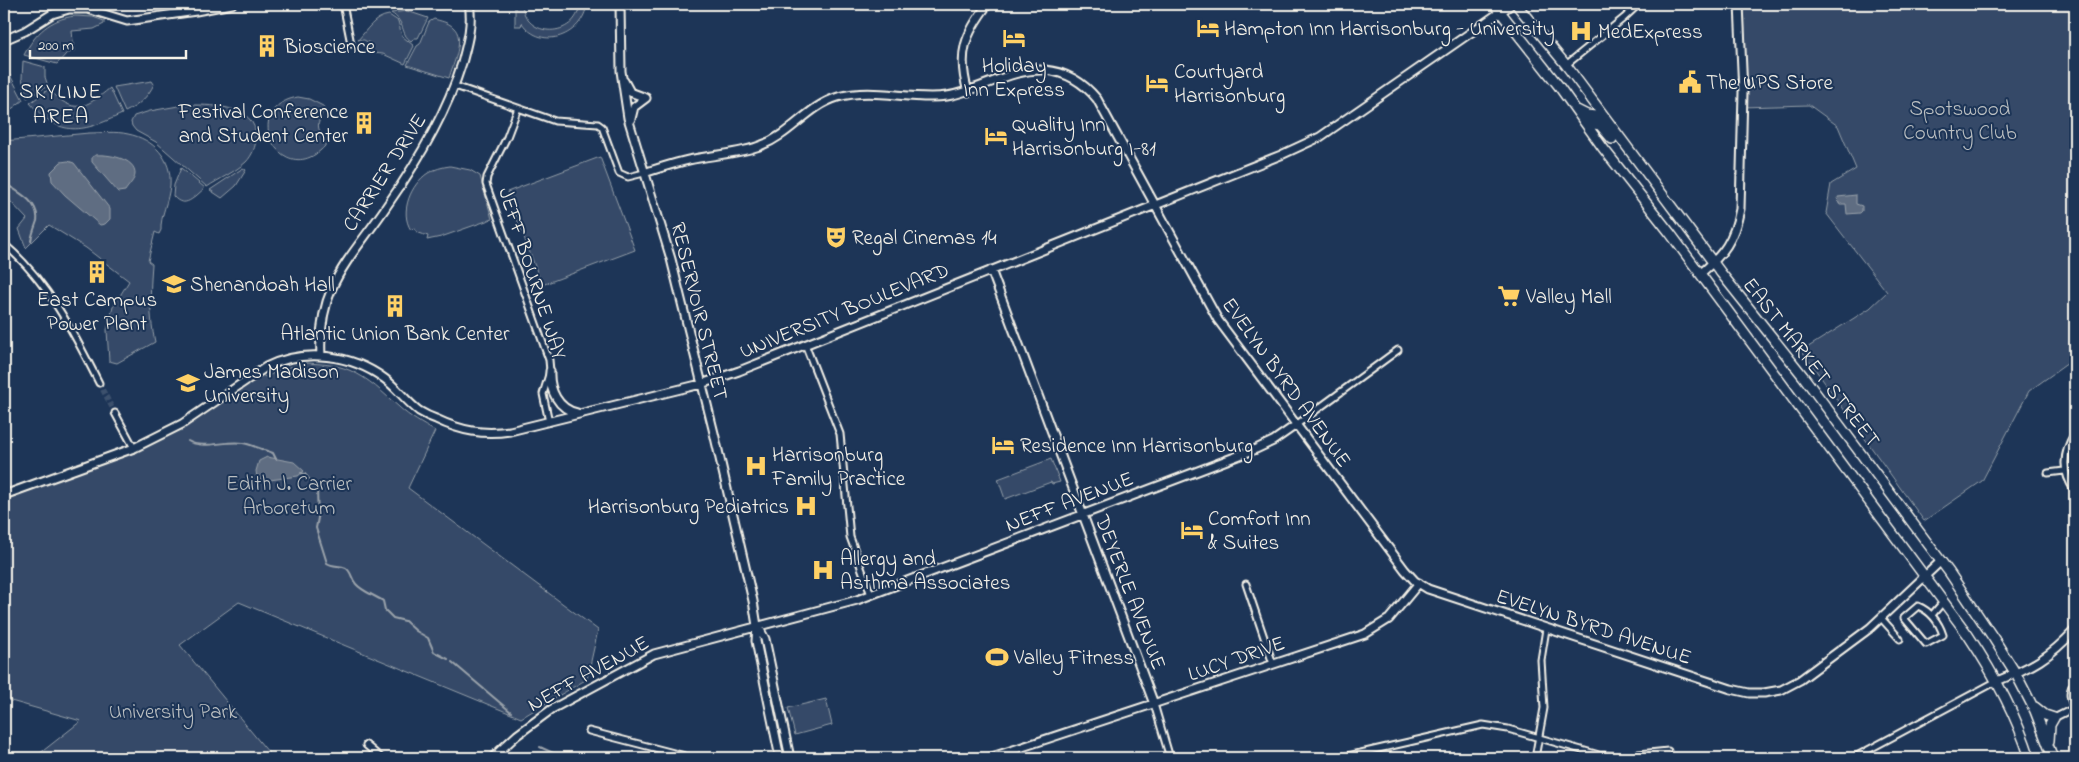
<svg xmlns="http://www.w3.org/2000/svg" width="2079" height="762" font-family="'Indie Flower',sans-serif">
	<style>
		.green { fill: #354a67; stroke: #949ea8 }
		.water { fill: #5e6d82; stroke: #9aa2ab }
		.lines { fill: none; stroke-linecap: round; stroke-linejoin: round }
		.stream { stroke: #9aa2ab; stroke-width: 2 }
		.street-tunnel { stroke: #3d516d; stroke-width: 5; stroke-dasharray: 5 2.5; stroke-linecap: butt }
		.street-casing { stroke: #f4f1e8; stroke-width: 9 }
		.secondary-casing { stroke: #f4f1e8; stroke-width: 11 }
		.highway-casing { stroke: #f4f1e8; stroke-width: 12 }
		.street { stroke: #1d3557; stroke-width: 5 }
		.secondary { stroke: #1d3557; stroke-width: 7 }
		.highway { stroke: #1d3557; stroke-width: 9 }
		.labels { text-anchor: middle; stroke-width: 4; stroke-linejoin: round; paint-order: stroke }
		.poi-label { font-size: 21px; fill: #f4f1e8; stroke: #1d3557; text-anchor: start }
		.park-label { font-size: 21px; fill: #bbbfc1; stroke: #1d3557 }
		.street-label { font-size: 21px; fill: #f4f1e8; stroke: #1d3557 }
		.neighbourhood-label { font-size: 22px; letter-spacing: 1px; fill: #f4f1e8; stroke: #1d3557 }
	</style>
	<rect width="100%" height="100%" fill="#1d3557"/>
	<filter id="ink" filterUnits="userSpaceOnUse"><feTurbulence type="fractalNoise" baseFrequency=".02" numOctaves="2"/><feDisplacementMap in="SourceGraphic" scale="10" xChannelSelector="R" yChannelSelector="G"/><feConvolveMatrix kernelMatrix="1 2 1 2 8 2 1 2 1" color-interpolation-filters="sRGB"/></filter>
	<g filter="url(#ink)">
		<!-- green -->
		<path class="green" d="M 515,4 L 522,4 C 525,39 576,39 580,4 L 587,4 C 583,35 542,52 522,23 L 521,26 L 515,26 Z
			M 1744,4 L 2075,4 L 2075,358 L 2029,391 L 1982,481 L 1924,521 L 1802,351 L 1870,308 L 1887,292 L 1826,213 L 1831,184 L 1856,169 L 1838,126 L 1809,105 L 1742,107 Z
			M 407,11 L 428,18 L 418,38 L 414,38 L 411,41 C 400,34 406,22 391,13 Z
			M 389,15 L 398,21 L 402,36 L 414,46 L 405,64 L 383,54 L 373,53 L 371,44 L 364,40 L 358,40 C 367,30 374,17 389,15 Z
			M 75,16 L 93,17 L 104,21 L 104,24 L 94,29 L 72,31 L 74,51 L 66,54 L 57,64 L 24,55 C 35,33 50,19 75,16 Z
			M 434,19 C 440,21 448,22 453,27 C 466,38 453,64 449,78 L 407,65 L 417,46 L 420,44 L 429,22 Z
			M 23,61 L 45,67 L 45,77 L 48,86 L 27,98 L 22,78 Z
			M 4,68 L 10,75 L 23,100 L 4,115 Z
			M 152,81 L 154,84 C 148,97 138,106 125,112 L 114,87 Z
			M 110,88 L 122,114 C 83,132 61,139 30,103 L 49,89 C 73,116 86,108 110,88 Z
			M 298,97 L 309,99 L 323,106 L 324,110 C 310,134 327,131 325,146 C 283,192 236,108 298,97 Z
			M 184,105 C 208,105 257,103 256,138 C 256,146 252,156 246,162 C 235,172 219,179 207,187 L 156,142 L 136,131 L 132,126 L 131,122 L 134,116 L 150,111 Z
			M 89,133 C 102,133 116,131 128,134 C 154,139 172,159 170,185 C 169,200 160,217 161,230 L 159,234 L 155,232 L 148,261 L 152,264 C 150,291 149,316 155,342 L 117,363 L 109,361 L 107,330 L 113,307 L 129,281 L 86,248 L 49,225 L 26,248 L 19,229 L 27,219 L 10,201 L 4,208 L 4,141 Z
			M 600,157 L 635,250 L 542,285 L 507,192 Z
			M 450,166 L 470,170 L 480,176 L 492,219 L 441,237 L 427,240 L 428,236 L 419,233 L 413,228 L 411,230 C 399,212 411,184 428,173 C 435,169 442,167 450,166 Z
			M 181,168 L 205,188 C 194,197 185,210 173,196 L 174,185 Z
			M 243,168 L 246,170 L 236,186 L 222,198 L 210,190 Z
			M 306,363 C 321,364 335,364 349,370 C 369,378 383,393 399,407 C 410,417 422,424 435,431 L 408,488 L 598,630 L 587,679 L 521,718 L 239,602 L 180,645 L 273,758 L 34,758 L 81,721 L 4,699 L 4,495 L 134,448 L 182,424 L 257,373 L 266,377 L 282,369 Z
			M 1051,459 L 1060,482 L 1052,484 L 1051,482 L 1005,499 L 998,479 Z
			M 826,699 L 832,725 L 795,735 L 788,708 Z"/>
		<!-- water -->
		<path class="water" d="M 96,155 C 107,154 136,158 135,174 C 135,180 128,186 125,191 L 118,192 L 92,162 L 92,157 Z
			M 68,161 L 74,163 L 110,209 L 110,219 L 105,224 L 100,225 L 65,195 L 52,181 L 51,172 L 61,162 Z
			M 1856,195 L 1856,204 L 1862,206 L 1862,211 L 1860,213 L 1847,214 L 1846,204 L 1839,204 L 1838,197 Z
			M 267,457 L 294,462 L 304,471 L 298,476 L 263,481 L 257,477 L 256,471 L 259,461 Z"/>
		<g class="lines">
			<!-- stream -->
			<path class="stream" d="M 4,183 C 17,191 40,202 37,221 C 35,227 32,234 31,241
				M 188,441 C 203,450 226,440 243,443 C 253,445 263,450 273,453 L 276,459
				M 301,473 L 305,474 L 317,489 L 318,518 L 316,528 L 327,563 C 333,567 340,565 346,568 C 352,572 351,579 356,584 C 363,592 374,595 383,601 L 385,610 L 393,618 L 405,621 L 416,631 L 428,638 L 434,652 L 448,659
				M 452,662 L 511,712
				M 540,747 L 564,758"/>
			<!-- street-tunnel -->
			<path class="street-tunnel" d="M 99,383 L 115,413"/>
			<defs>
				<path id="street" d="M 343,4 L 351,44
					M 1566,65 L 1624,18 L 1639,4
					M 455,86 L 555,121 L 598,124 L 602,127 L 619,173 L 628,177 L 644,173
					M 518,108 L 507,137 L 487,177 L 486,184 L 549,360 L 550,371 L 543,394 L 549,422
					M 4,244 C 47,280 74,333 99,383
					M 805,344 L 840,434 L 850,537 L 871,595
					M 115,413 L 134,448
					M 1296,425 L 1398,350
					M 2075,433 C 2062,453 2061,472 2075,491
					M 2048,473 L 2064,471
					M 1246,584 L 1273,664
					M 1918,606 C 1930,611 1939,622 1943,635 L 1926,644 L 1904,618 Z
					M 1932,615 L 1943,602
					M 1881,618 L 1900,639
					M 2075,682 C 2067,691 2070,700 2075,710
					M 1154,704 L 1170,758
					M 2054,718 L 2074,708
					M 589,731 L 693,758
					M 366,745 L 381,758
					M 1339,758 L 1483,725 L 1508,729 L 1599,755 L 1620,756 L 1668,751
					M 1535,758 L 1544,708 L 1541,660 L 1546,629
					M 1853,758 L 1997,681"/>
				<path id="secondary" d="M 620,4 L 621,71 L 628,118 L 671,259 L 714,433 L 753,601 L 757,626 L 756,641 L 780,758
					M 4,40 L 25,31 L 52,14 L 69,9 L 88,9 L 127,21 L 196,11 L 232,4
					M 624,81 L 630,92 L 646,98
					M 968,92 C 957,54 965,34 988,4
					M 631,119 L 634,107 L 646,98
					M 644,173 C 662,167 680,161 699,158 C 720,154 743,153 762,145 C 791,134 808,106 838,97 C 874,87 911,101 947,96 C 980,91 1011,68 1045,70 C 1066,72 1084,83 1097,99 L 1218,320 L 1405,570 L 1415,581 L 1428,589 L 1731,689 L 1749,693 L 1764,693 L 1781,690 L 1800,680 L 1870,628 L 1941,561
					M 991,270 L 1154,704
					M 1700,274 C 1724,254 1734,240 1740,209 L 1743,92 L 1739,4
					M 321,356 C 317,286 350,260 386,207 C 417,163 446,115 462,63 C 467,44 473,24 469,4
					M 550,371 C 549,390 558,409 577,413
					M 4,495 L 134,448 L 182,424 L 266,367 C 304,348 351,354 385,379 C 397,388 406,401 419,411 C 424,414 430,417 436,419 C 461,431 483,435 510,431 L 701,384 L 739,371 L 1281,155 L 1320,137 L 1512,4
					M 758,626 L 765,639 L 790,758
					M 1997,681 C 2032,667 2049,658 2075,630
					M 492,758 L 517,735 L 552,709 L 654,654 L 857,600 L 1256,449 L 1273,441 L 1296,425
					M 989,758 L 1365,634 L 1389,619 L 1419,583"/>
				<path id="highway" d="M 1494,4 L 1558,85 L 1603,148 L 1670,233 L 1968,635 C 1994,674 2016,714 2030,758
					M 1516,4 L 1566,65 L 1721,273 L 1803,376 L 1949,572 L 1994,639 L 2016,674 L 2035,711 L 2053,758
					M 1577,110 L 1587,115 L 1603,117
					M 1585,122 L 1600,125 L 1612,139
					M 2035,707 L 2045,715 L 2054,718 L 2050,725 L 2049,741"/>
			</defs>
			<!-- street casing -->
			<use href="#street" class="street-casing"/>
			<!-- secondary casing -->
			<use href="#secondary" class="secondary-casing"/>
			<!-- highway casing -->
			<use href="#highway" class="highway-casing"/>
			<!-- street -->
			<use href="#street" class="street"/>
			<!-- secondary -->
			<use href="#secondary" class="secondary"/>
			<!-- highway -->
			<use href="#highway" class="highway"/>
		</g>
	</g>
	<!-- icons -->
	<defs>
		<symbol id="hotel-bare" viewBox="-9 -9 18 18"><path d="M-6-4.5h1.5V1H6V5H4.5V3h-9V5H-6ZM-4 0a1.8 1.8 0 1 1 3.6 0ZM.5 0V-2.5h3Q6-2.5 6 0Z" fill="#ffd166" stroke="#1d3557" stroke-width="2.5" paint-order="stroke"/></symbol>
		<symbol id="hospital-bare" viewBox="-9 -9 18 18"><path d="M-5-5h3v3.5h4V-5h3V5h-3V1.5h-4V5h-3Z" fill="#ffd166" stroke="#1d3557" stroke-width="2.5" paint-order="stroke"/></symbol>
		<symbol id="building-bare" viewBox="-9 -9 18 18"><path d="M-4-6H4V6H1V3H-1V6H-4ZM-2.5-4.3h1.7v1.8h-1.7ZM.8-4.3h1.7v1.8H.8ZM-2.5-1h1.7V.8h-1.7ZM.8-1h1.7V.8H.8Z" fill="#ffd166" stroke="#1d3557" stroke-width="2.5" paint-order="stroke"/></symbol>
		<symbol id="civic-bare" viewBox="-9 -9 18 18"><path d="M-.6-6.5H3V-4.5H.6V-3L4-1V1h2V6H-6V1h2V-1L-.6-3ZM-1.2 2.5V6h2.4V2.5Z" fill="#ffd166" stroke="#1d3557" stroke-width="2.5" paint-order="stroke"/></symbol>
		<symbol id="theatre-bare" viewBox="-9 -9 18 18"><path d="M-5-5.5Q0-4 5-5.5V0Q5 5 0 6Q-5 5-5 0ZM-3.3-2.5H-1v1.5H-3.3ZM1-2.5H3.3v1.5H1ZM-2.8 1Q0 5.5 2.8 1Z" fill="#ffd166" stroke="#1d3557" stroke-width="2.5" paint-order="stroke"/></symbol>
		<symbol id="university-bare" viewBox="-9 -9 18 18"><path d="M0-5L7-2L0 1L-7-2ZM-4 1L0 2.5L4 1V4Q0 6-4 4Z" fill="#ffd166" stroke="#1d3557" stroke-width="2.5" paint-order="stroke"/></symbol>
		<symbol id="supermarket-bare" viewBox="-9 -9 18 18"><path d="M-6-5.5h2.5l.6 2H6L4.5 2H-2.5L-4.4-4H-6ZM-1.5 3.2a1.3 1.3 0 1 0 .1 0ZM3 3.2a1.3 1.3 0 1 0 .1 0Z" fill="#ffd166" stroke="#1d3557" stroke-width="2.5" paint-order="stroke"/></symbol>
		<symbol id="stadium-bare" viewBox="-9 -9 18 18"><path d="M0-5a6.5 5 0 1 0 0 10a6.5 5 0 1 0 0-10ZM-3.5-1.8h7v3.6h-7Z" fill="#ffd166" stroke="#1d3557" stroke-width="2.5" paint-order="stroke"/></symbol>
	</defs>
	<g fill-rule="evenodd">
		<use href="#hotel-bare" x="1192" y="12" width="32" height="32"/>
		<use href="#hospital-bare" x="1565" y="15" width="32" height="32"/>
		<use href="#hotel-bare" x="998" y="22" width="32" height="32"/>
		<use href="#building-bare" x="251" y="30" width="32" height="32"/>
		<use href="#civic-bare" x="1674" y="66" width="32" height="32"/>
		<use href="#hotel-bare" x="1141" y="67" width="32" height="32"/>
		<use href="#building-bare" x="348" y="107" width="32" height="32"/>
		<use href="#hotel-bare" x="980" y="120" width="32" height="32"/>
		<use href="#theatre-bare" x="820" y="221" width="32" height="32"/>
		<use href="#building-bare" x="81" y="256" width="32" height="32"/>
		<use href="#university-bare" x="158" y="268" width="32" height="32"/>
		<use href="#supermarket-bare" x="1493" y="280" width="32" height="32"/>
		<use href="#building-bare" x="379" y="290" width="32" height="32"/>
		<use href="#university-bare" x="172" y="367" width="32" height="32"/>
		<use href="#hotel-bare" x="987" y="429" width="32" height="32"/>
		<use href="#hospital-bare" x="740" y="450" width="32" height="32"/>
		<use href="#hospital-bare" x="790" y="490" width="32" height="32"/>
		<use href="#hotel-bare" x="1176" y="514" width="32" height="32"/>
		<use href="#hospital-bare" x="807" y="554" width="32" height="32"/>
		<use href="#stadium-bare" x="981" y="641" width="32" height="32"/>
	</g>
	<g class="labels">
		<!-- poi labels -->
		<g class="poi-label">
			<text x="1224" y="35">Hampton Inn Harrisonburg - University</text>
			<text x="1598" y="38">MedExpress</text>
			<text x="284" y="53">Bioscience</text>
			<text x="1014" y="72" text-anchor="middle">Holiday<tspan x="1014" dy="24">Inn Express</tspan></text>
			<text x="1174" y="78">Courtyard<tspan x="1174" dy="24">Harrisonburg</tspan></text>
			<text x="1706" y="89">The UPS Store</text>
			<text x="348" y="118" text-anchor="end">Festival Conference<tspan x="348" dy="24">and Student Center</tspan></text>
			<text x="1012" y="131">Quality Inn<tspan x="1012" dy="24">Harrisonburg I-81</tspan></text>
			<text x="852" y="244">Regal Cinemas 14</text>
			<text x="190" y="291">Shenandoah Hall</text>
			<text x="1526" y="303">Valley Mall</text>
			<text x="97" y="306" text-anchor="middle">East Campus<tspan x="97" dy="24">Power Plant</tspan></text>
			<text x="395" y="340" text-anchor="middle">Atlantic Union Bank Center</text>
			<text x="204" y="378">James Madison<tspan x="204" dy="24">University</tspan></text>
			<text x="1020" y="452">Residence Inn Harrisonburg</text>
			<text x="772" y="461">Harrisonburg<tspan x="772" dy="24">Family Practice</tspan></text>
			<text x="789" y="513" text-anchor="end">Harrisonburg Pediatrics</text>
			<text x="1208" y="525">Comfort Inn<tspan x="1208" dy="24">&amp; Suites</tspan></text>
			<text x="840" y="565">Allergy and<tspan x="840" dy="24">Asthma Associates</tspan></text>
			<text x="1014" y="664">Valley Fitness</text>
		</g>
		<!-- park labels -->
		<g class="park-label">
			<text x="1960" y="115">Spotswood<tspan x="1960" dy="24">Country Club</tspan></text>
			<text x="289" y="490">Edith J. Carrier<tspan x="289" dy="24">Arboretum</tspan></text>
			<text x="173" y="718">University Park</text>
		</g>
		<!-- street labels -->
		<g class="street-label">
			<text transform="translate(384 172) rotate(-57)" y="7">CARRIER DRIVE</text>
			<text transform="translate(533 273) rotate(72)" y="7">JEFF BOURNE WAY</text>
			<text transform="translate(844 310) rotate(-22)" y="7">UNIVERSITY BOULEVARD</text>
			<text transform="translate(700 311) rotate(76)" y="7">RESERVOIR STREET</text>
			<text transform="translate(1812 362) rotate(52)" y="7">EAST MARKET STREET</text>
			<text transform="translate(1287 382) rotate(54)" y="7">EVELYN BYRD AVENUE</text>
			<text transform="translate(1069 501) rotate(-21)" y="7">NEFF AVENUE</text>
			<text transform="translate(1131 592) rotate(69)" y="7">DEYERLE AVENUE</text>
			<text transform="translate(1594 626) rotate(18)" y="7">EVELYN BYRD AVENUE</text>
			<text transform="translate(1236 658) rotate(-19)" y="7">LUCY DRIVE</text>
			<text transform="translate(588 673) rotate(-29)" y="7">NEFF AVENUE</text>
		</g>
		<!-- neighbourhood labels -->
		<g class="neighbourhood-label">
			<text x="61" y="98">SKYLINE<tspan x="61" dy="25">AREA</tspan></text>
		</g>
	</g>
	<!-- margin -->
	<rect width="2079" height="762" fill="none" stroke="#1d3557" stroke-width="20"/>
	<rect x="10" y="10" width="2059" height="742" fill="none" stroke="#f4f1e8" stroke-width="2" filter="url(#ink)"/>
	<!-- scale -->
	<path d="M30 50v8h156v-8" fill="none" stroke="#f4f1e8" stroke-width="2.5"/>
	<text x="38" y="50" font-size="15" fill="#f4f1e8" stroke="#1d3557" stroke-width="4" paint-order="stroke">200 m</text>
</svg>
